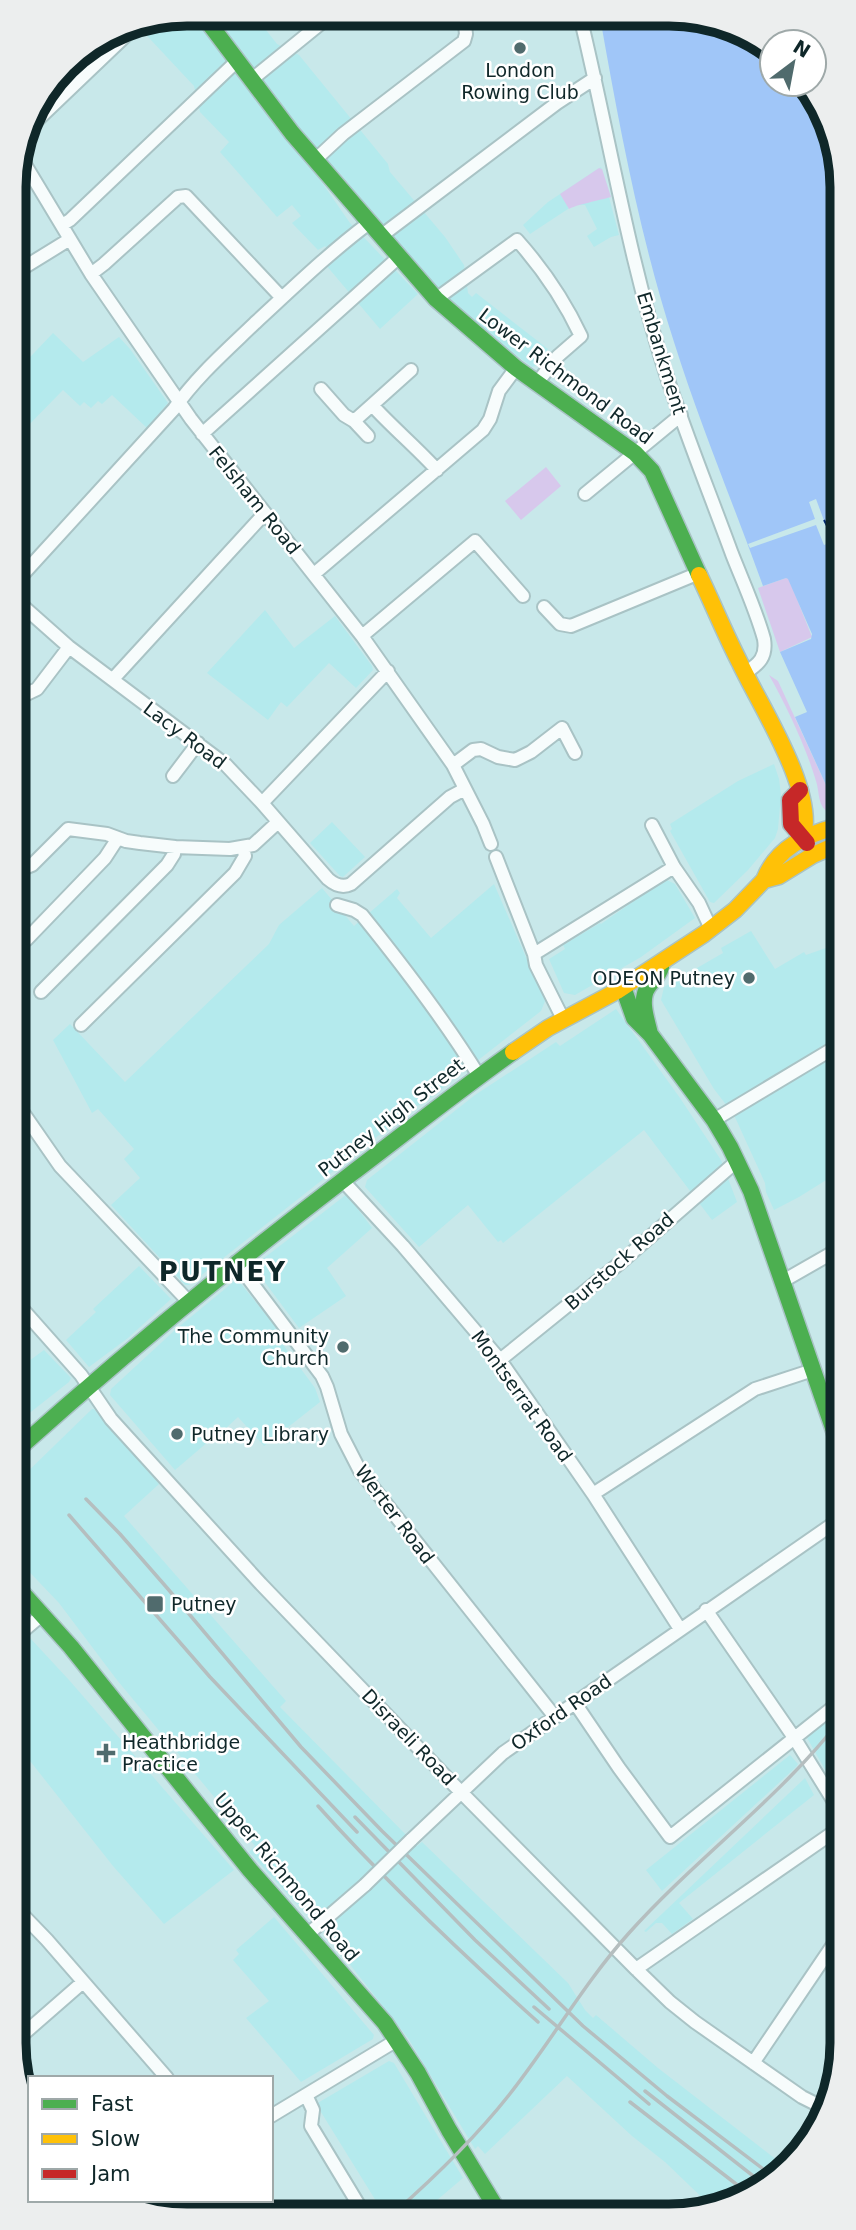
<svg xmlns="http://www.w3.org/2000/svg" width="856" height="2230" font-family="'DejaVu Sans',sans-serif">
	<style>
		.built { fill: #b4eaed }
		.green { fill: #d7c8ec }
		.water { fill: #a0c6f8 }
		.pier { fill: #c8e8ea }
		.lines { fill: none; stroke-linecap: round; stroke-linejoin: round }
		.ferry { stroke: #032b75; stroke-width: 2; stroke-dasharray: 9 7; stroke-linecap: butt }
		.street-casing { stroke: #a9c3c5; stroke-width: 16 }
		.fast-casing { stroke: #a9c3c5; stroke-width: 19 }
		.slow-casing { stroke: #a9c3c5; stroke-width: 19 }
		.jam-casing { stroke: #a9c3c5; stroke-width: 19 }
		.street { stroke: #f7fcfc; stroke-width: 12 }
		.fast { stroke: #4caf50; stroke-width: 16 }
		.slow { stroke: #ffc107; stroke-width: 16 }
		.jam { stroke: #c62828; stroke-width: 16 }
		.rail { stroke: #b5bebf; stroke-width: 3.5 }
		.street-bridge-casing { stroke: #a9c3c5; stroke-width: 16; stroke-linecap: butt }
		.street-bridge { stroke: #f7fcfc; stroke-width: 12 }
		.poi-dot { fill: #506b6d; stroke: #fff; stroke-width: 2.5 }
		.labels { text-anchor: middle; stroke-width: 5; stroke-linejoin: round; paint-order: stroke }
		.poi-label { font-size: 19px; fill: #0f2729; stroke: #fff; text-anchor: start }
		.street-label { font-size: 19px; fill: #0f2729; stroke: #fff }
		.district-label { font-size: 26px; font-weight: bold; letter-spacing: 2px; fill: #0f2729; stroke: #fff }
		.rim { fill: none; stroke: #0f2729; stroke-width: 9 }
	</style>
	<rect width="100%" height="100%" fill="#c8e8ea"/>
	<!-- built -->
	<path class="built" d="M 187,14 L 191,14 L 237,76 L 307,161 L 350,223 L 418,294 L 380,329 L 320,258 L 329,251 L 325,246 L 318,250 L 292,223 L 301,216 L 292,205 L 277,217 L 220,152 L 229,142 L 200,112 L 194,86 L 136,24 Z
		M 210,14 L 256,14 L 255,16 L 277,44 L 299,55 L 388,164 L 390,172 L 445,237 L 464,265 L 468,293 L 472,297 L 476,293 L 548,349 L 535,366 L 532,367 L 447,303 L 338,171 L 331,169 Z
		M 601,167 L 619,235 L 611,237 L 594,247 L 587,236 L 597,229 L 585,205 L 574,205 L 530,234 L 523,225 L 548,202 Z
		M 53,333 L 83,362 L 119,337 L 130,349 L 168,403 L 147,428 L 112,395 L 102,404 L 98,401 L 91,408 L 84,402 L 80,406 L 63,390 L 15,439 L 15,373 Z
		M 265,610 L 294,648 L 335,616 L 372,666 L 373,670 L 356,688 L 329,663 L 287,707 L 281,702 L 268,720 L 207,673 Z
		M 774,764 L 779,779 L 781,795 L 778,829 L 775,838 L 748,870 L 714,903 L 710,902 L 670,831 L 672,829 L 670,824 L 738,781 Z
		M 332,822 L 365,857 L 343,877 L 340,876 L 310,843 Z
		M 665,879 L 675,884 L 695,918 L 641,957 L 575,995 L 564,993 L 549,959 L 565,949 L 563,945 L 600,923 L 601,924 Z
		M 494,884 L 545,1001 L 541,1011 L 422,1104 L 416,1106 L 189,1285 L 185,1285 L 111,1205 L 140,1178 L 124,1159 L 134,1149 L 98,1109 L 92,1113 L 53,1040 L 70,1024 L 125,1082 L 269,944 L 279,925 L 322,888 L 354,926 L 397,889 L 400,893 L 397,898 L 431,938 Z
		M 751,931 L 775,969 L 804,952 L 806,955 L 826,948 L 828,952 L 838,946 L 839,1172 L 799,1197 L 774,1210 L 766,1192 L 765,1183 L 734,1115 L 714,1089 L 661,1000 L 664,987 L 723,953 L 721,948 Z
		M 616,1009 L 680,1098 L 721,1160 L 737,1202 L 712,1220 L 644,1130 L 503,1243 L 501,1240 L 498,1242 L 468,1205 L 419,1247 L 365,1187 L 367,1180 L 475,1095 L 556,1042 L 560,1046 Z
		M 347,1194 L 372,1228 L 327,1268 L 346,1296 L 299,1328 L 255,1269 L 255,1265 Z
		M 139,1266 L 171,1299 L 128,1338 L 89,1367 L 66,1340 L 96,1312 L 93,1309 Z
		M 237,1279 L 285,1338 L 281,1342 L 315,1388 L 320,1402 L 264,1446 L 238,1417 L 211,1442 L 209,1441 L 175,1470 L 110,1395 L 111,1389 L 175,1330 Z
		M 44,1350 L 71,1378 L 69,1382 L 18,1422 L 18,1369 Z
		M 92,1409 L 94,1409 L 159,1484 L 124,1516 L 286,1701 L 280,1707 L 417,1846 L 422,1842 L 568,1983 L 585,2010 L 593,2018 L 596,2015 L 658,2068 L 786,2167 L 765,2187 L 718,2208 L 713,2208 L 665,2162 L 632,2136 L 567,2076 L 485,2154 L 478,2146 L 475,2149 L 408,2038 L 325,1933 L 330,1928 L 316,1912 L 310,1918 L 249,1852 L 255,1846 L 117,1680 L 59,1603 L 18,1560 L 18,1481 Z
		M 18,1625 L 69,1680 L 234,1870 L 164,1924 L 113,1866 L 19,1747 Z
		M 841,1708 L 841,1773 L 831,1780 L 806,1736 Z
		M 790,1755 L 798,1764 L 796,1767 L 662,1891 L 646,1870 Z
		M 805,1778 L 814,1795 L 679,1903 L 693,1919 L 672,1934 L 662,1923 L 656,1923 L 646,1932 L 644,1931 Z
		M 274,1917 L 374,2035 L 373,2039 L 301,2082 L 246,2018 L 269,2001 L 233,1960 L 239,1954 L 236,1950 Z
		M 389,2061 L 394,2063 L 463,2178 L 430,2206 L 433,2211 L 364,2212 L 376,2201 L 316,2104 Z"/>
	<!-- green -->
	<path class="green" d="M 599,168 L 602,169 L 611,197 C 601,200 575,205 569,209 L 560,194 Z
		M 546,467 L 561,486 L 521,520 L 505,501 Z
		M 786,578 L 789,579 L 812,637 L 780,652 L 758,588 Z
		M 769,675 L 778,681 L 837,809 L 830,813 C 817,807 820,793 816,781 C 806,747 786,705 769,675 Z"/>
	<!-- water -->
	<path class="water" d="M 600,17 L 702,17 L 772,54 L 772,84 L 802,84 L 836,143 L 837,809 L 795,717 L 807,712 L 780,652 L 811,639 L 812,634 L 788,579 L 786,578 L 763,586 C 734,505 700,425 674,342 C 640,237 619,125 600,17 Z"/>
	<!-- pier -->
	<path class="pier" d="M 816,499 L 832,542 L 824,545 L 816,525 L 750,548 L 748,544 L 815,519 L 809,502 Z"/>
	<g class="lines">
		<!-- ferry -->
		<path class="ferry" d="M 824,520 L 837,545"/>
		<defs>
			<path id="street" d="M 580,16 C 609,135 628,257 666,374 C 686,435 710,494 732,554 C 743,582 756,610 764,639 C 767,657 759,664 745,673
				M 251,80 L 331,15
				M 27,130 L 138,24
				M 20,156 L 91,274 L 191,419 L 362,636 L 453,765 L 483,824 L 491,844
				M 315,160 L 343,134 L 464,41 L 466,34 L 464,16
				M 62,225 L 70,220 L 237,61
				M 381,236 L 557,103 L 595,78
				M 15,273 L 70,239
				M 91,274 L 104,264 L 178,197 L 186,196 L 282,298
				M 436,299 L 517,240 C 542,268 565,302 581,336 L 558,356 L 537,383
				M 321,389 L 344,415 L 354,421 L 372,405 C 393,428 416,447 437,470
				M 372,405 L 411,370
				M 354,421 L 368,436
				M 202,434 L 399,257
				M 585,494 L 681,415
				M 314,574 L 483,430 L 490,419 L 499,391 L 516,368
				M 16,582 L 174,409 C 196,377 227,350 255,323 C 292,289 329,253 369,223
				M 16,600 L 69,647 L 226,765 L 262,803 L 328,879 C 335,885 343,888 351,884 L 450,797 L 465,789
				M 544,607 L 560,624 L 571,626 L 699,573
				M 362,636 L 475,541 L 523,596
				M 113,679 L 265,513
				M 16,699 L 37,689 L 69,647
				M 453,765 L 473,750 L 481,749 L 498,757 L 515,760 L 531,752 L 562,728 L 575,753
				M 173,776 L 198,743
				M 262,803 L 388,671
				M 652,825 L 674,867 L 699,903 L 711,929
				M 496,857 L 534,954 L 536,965 L 563,1019
				M 17,871 L 32,865 L 68,829 L 107,834 L 126,841 L 140,843 L 175,847 L 230,849 L 253,845 L 278,822
				M 337,905 L 354,910 L 362,915 C 404,967 444,1019 479,1076
				M 26,940 L 105,858 L 118,838
				M 534,954 L 674,867
				M 41,992 L 167,865 L 174,854 L 175,847
				M 81,1025 L 235,873 L 245,856 L 243,847
				M 17,1104 L 60,1166 L 189,1302
				M 714,1120 L 839,1045
				M 343,1181 L 403,1246 L 500,1360 L 593,1494 L 680,1629
				M 236,1262 L 322,1376 L 327,1387 L 341,1434 L 360,1471 L 555,1717
				M 783,1281 L 839,1249
				M 18,1304 L 81,1375 L 111,1419 L 261,1584 L 453,1784 L 636,1969 L 670,2002 L 695,2022 L 802,2097 L 822,2107
				M 500,1360 L 620,1263 L 737,1161
				M 593,1494 L 755,1389 L 813,1370
				M 706,1610 L 795,1739 L 841,1813
				M 23,1631 L 43,1614
				M 575,1703 L 619,1768 L 670,1837 L 841,1701
				M 411,1840 L 503,1753 L 840,1519
				M 19,1911 L 47,1940 L 167,2078
				M 307,1935 L 365,1885
				M 636,1969 L 841,1827
				M 20,2037 L 83,1982
				M 753,2063 L 841,1933
				M 306,2095 L 313,2110 L 311,2126 L 360,2207
				M 271,2116 L 397,2040"/>
			<path id="fast" d="M 202,14 L 292,133 L 436,299 L 516,368 L 635,453 L 652,471 L 699,575
				M 623,987 L 634,1018 L 650,1034 L 714,1120 L 730,1147 L 751,1191 L 840,1448
				M 650,1034 C 647,1020 639,1000 648,987 C 653,979 659,976 661,967
				M 18,1449 C 126,1352 236,1262 351,1174 C 405,1133 458,1091 513,1052
				M 18,1588 L 71,1647 L 250,1870 L 385,2023 L 418,2073 L 449,2130 L 498,2211"/>
			<path id="slow" d="M 699,575 C 713,604 725,634 740,663 C 760,706 816,790 803,837
				M 764,880 C 777,847 806,835 838,826
				M 513,1052 L 548,1028 L 617,991 L 704,934 L 735,910 L 764,880 L 779,876 L 813,855 L 838,844"/>
			<path id="jam" d="M 800,790 L 790,800 L 791,824 L 807,843"/>
		</defs>
		<!-- street casing -->
		<use href="#street" class="street-casing"/>
		<!-- fast casing -->
		<use href="#fast" class="fast-casing"/>
		<!-- slow casing -->
		<use href="#slow" class="slow-casing"/>
		<!-- jam casing -->
		<use href="#jam" class="jam-casing"/>
		<!-- street -->
		<use href="#street" class="street"/>
		<!-- fast -->
		<use href="#fast" class="fast"/>
		<!-- slow -->
		<use href="#slow" class="slow"/>
		<!-- jam -->
		<use href="#jam" class="jam"/>
		<!-- rail -->
		<path class="rail" d="M 86,1499 L 120,1534 L 168,1589 L 301,1747 L 382,1831 L 583,2026 L 667,2096 L 775,2178
			M 69,1515 L 210,1677 L 357,1832
			M 318,1806 C 387,1883 461,1953 538,2022
			M 355,1817 L 475,1940 L 549,2009
			M 534,2007 L 649,2104
			M 645,2091 L 766,2186
			M 630,2102 L 749,2194
			M 395,2212 C 436,2176 475,2138 509,2095 C 551,2042 584,1983 629,1933 C 696,1858 779,1799 841,1719"/>
		<defs>
			<path id="street-bridge" d="M 365,1885 L 411,1840"/>
		</defs>
		<!-- street-bridge casing -->
		<use href="#street-bridge" class="street-bridge-casing"/>
		<!-- street-bridge -->
		<use href="#street-bridge" class="street-bridge"/>
	</g>
	<!-- markers -->
	<g class="poi-dot">
		<circle cx="520" cy="48" r="7"/>
		<circle cx="749" cy="978" r="7"/>
		<circle cx="343" cy="1347" r="7"/>
		<circle cx="177" cy="1434" r="7"/>
		<rect x="146" y="1595" width="18" height="18" rx="3.5"/>
		<path d="M102.5 1742.5h7v7h7v7h-7v7h-7v-7h-7v-7h7z"/>
	</g>
	<g class="labels">
		<!-- poi labels -->
		<g class="poi-label">
			<text x="520" y="77" text-anchor="middle">London<tspan x="520" dy="22">Rowing Club</tspan></text>
			<text x="735" y="985" text-anchor="end">ODEON Putney</text>
			<text x="329" y="1343" text-anchor="end">The Community<tspan x="329" dy="22">Church</tspan></text>
			<text x="191" y="1441">Putney Library</text>
			<text x="171" y="1611">Putney</text>
			<text x="122" y="1749">Heathbridge<tspan x="122" dy="22">Practice</tspan></text>
		</g>
		<!-- street labels -->
		<g class="street-label">
			<text transform="translate(662 353) rotate(73)" y="7">Embankment</text>
			<text transform="translate(566 376) rotate(37)" y="7">Lower Richmond Road</text>
			<text transform="translate(255 500) rotate(51)" y="7">Felsham Road</text>
			<text transform="translate(185 735) rotate(37)" y="7">Lacy Road</text>
			<text transform="translate(391 1117) rotate(-38)" y="7">Putney High Street</text>
			<text transform="translate(619 1261) rotate(-41)" y="7">Burstock Road</text>
			<text transform="translate(522 1396) rotate(54)" y="7">Montserrat Road</text>
			<text transform="translate(395 1514) rotate(53)" y="7">Werter Road</text>
			<text transform="translate(561 1712) rotate(-35)" y="7">Oxford Road</text>
			<text transform="translate(409 1737) rotate(46)" y="7">Disraeli Road</text>
			<text transform="translate(287 1877) rotate(50)" y="7">Upper Richmond Road</text>
		</g>
		<!-- district labels -->
		<g class="district-label">
			<text x="223" y="1281">PUTNEY</text>
		</g>
	</g>
	<!-- crop -->
	<path d="M0 0H856V2230H0ZM187 26H669A161 161 0 0 1 830 187V2043A161 161 0 0 1 669 2204H187A161 161 0 0 1 26 2043V187A161 161 0 0 1 187 26Z" fill="#eceeee" fill-rule="evenodd"/>
	<path class="rim" d="M187 26H669A161 161 0 0 1 830 187V2043A161 161 0 0 1 669 2204H187A161 161 0 0 1 26 2043V187A161 161 0 0 1 187 26Z"/>
	<!-- legend -->
	<rect x="28" y="2076" width="245" height="126" fill="#ffffff" stroke="#9fa9a9" stroke-width="2"/>
	<rect x="42" y="2099" width="35" height="10" fill="#4caf50" stroke="#9fa9a9" stroke-width="2"/>
	<text x="91" y="2111" font-size="21" fill="#0f2729">Fast</text>
	<rect x="42" y="2134" width="35" height="10" fill="#ffc107" stroke="#9fa9a9" stroke-width="2"/>
	<text x="91" y="2146" font-size="21" fill="#0f2729">Slow</text>
	<rect x="42" y="2169" width="35" height="10" fill="#c62828" stroke="#9fa9a9" stroke-width="2"/>
	<text x="91" y="2181" font-size="21" fill="#0f2729">Jam</text>
	<!-- north arrow -->
	<g transform="translate(793 63) rotate(32)"><circle r="33" fill="#ffffff" stroke="#9fa9a9" stroke-width="2"/>
	<path d="M0-5L12 26L0 18L-12 26Z" fill="#506b6d"/>
	<text y="-10" font-size="19" font-weight="bold" text-anchor="middle" fill="#0f2729">N</text>
	</g>
</svg>
